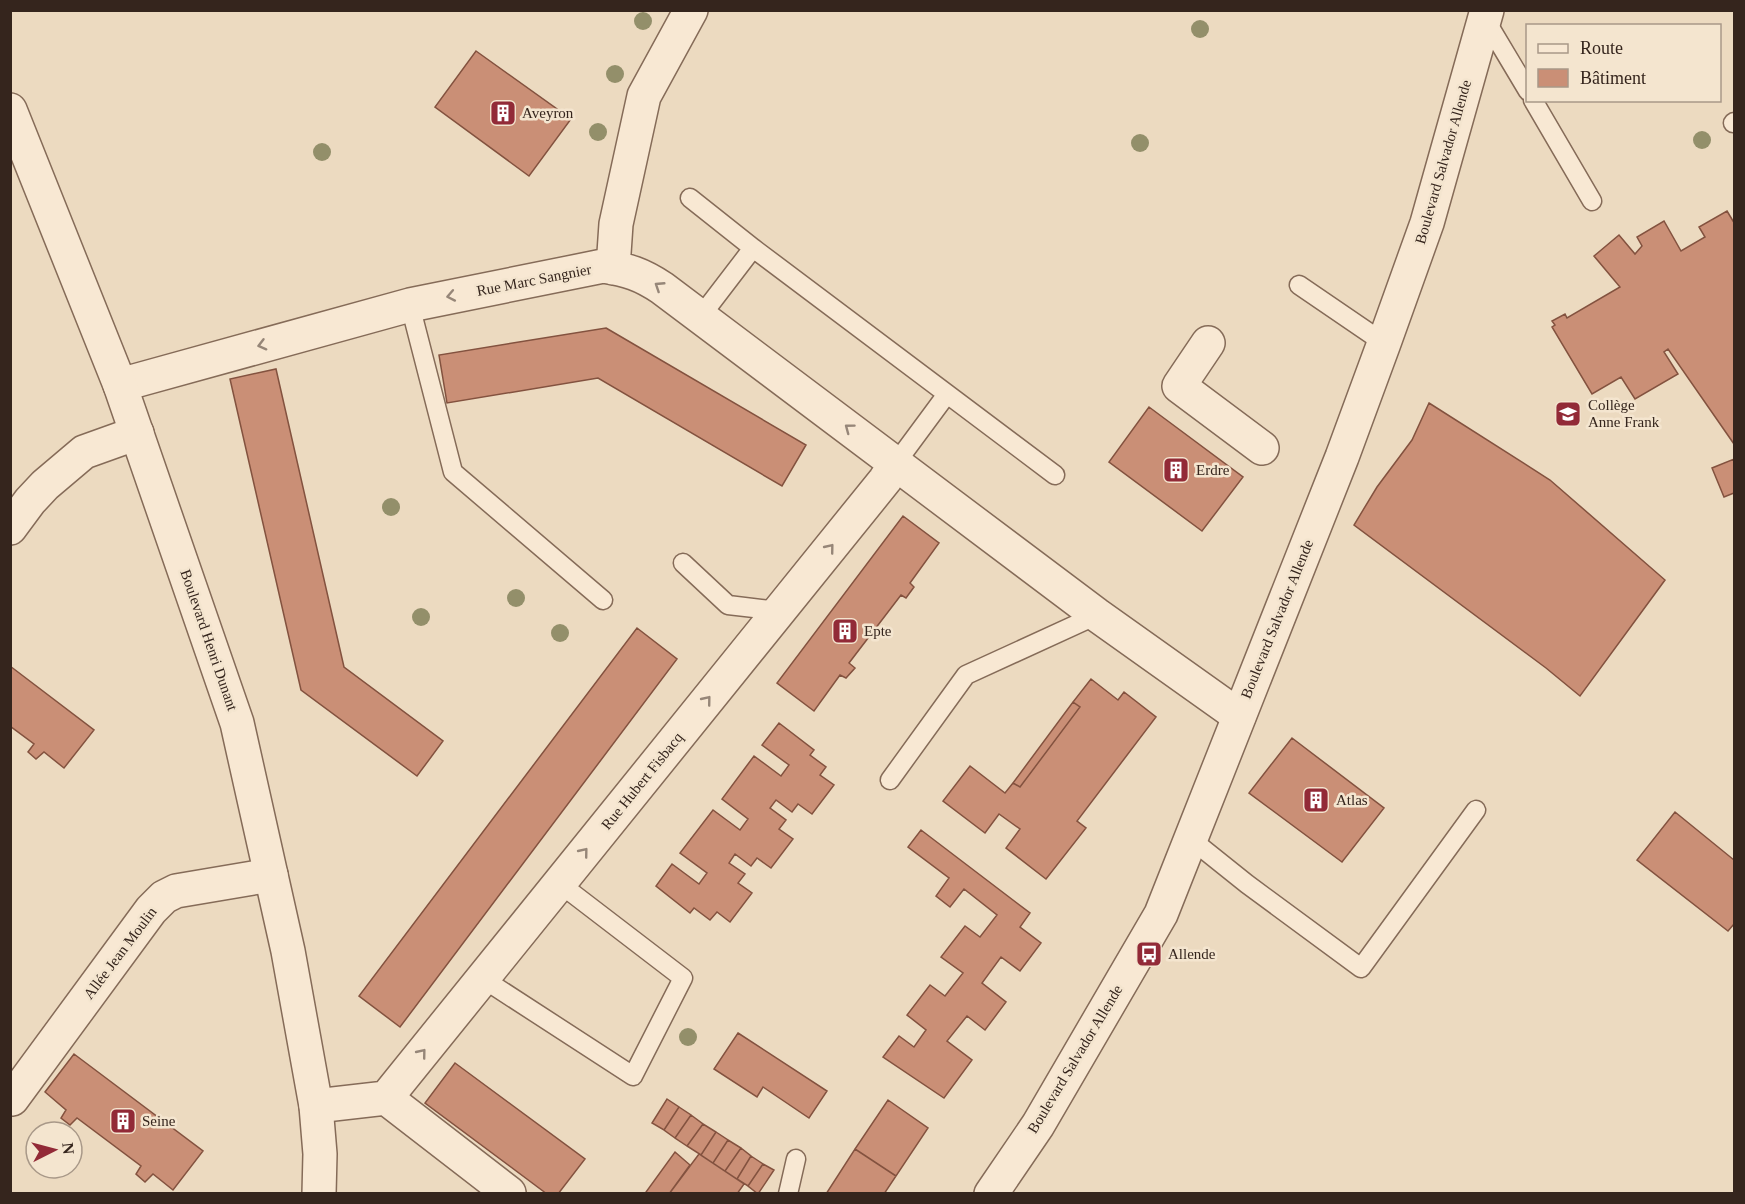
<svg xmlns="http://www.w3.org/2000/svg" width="1745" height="1204" font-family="'Times New Roman',serif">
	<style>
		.building { fill: #ca8f76; stroke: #83523f; stroke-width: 1.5 }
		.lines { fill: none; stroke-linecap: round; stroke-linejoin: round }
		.service-casing { stroke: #856b58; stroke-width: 21 }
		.minor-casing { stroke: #856b58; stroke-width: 36 }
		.tertiary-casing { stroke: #856b58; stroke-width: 36 }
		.service { stroke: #f8e8d3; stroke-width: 18 }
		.minor { stroke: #f8e8d3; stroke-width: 33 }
		.tertiary { stroke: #f8e8d3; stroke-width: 33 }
		.tree { fill: #938f6a }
		.oneway { stroke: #968678 }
		.labels { text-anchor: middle; stroke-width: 5; stroke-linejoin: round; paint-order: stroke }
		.poi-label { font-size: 15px; fill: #35251d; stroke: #f4e5cf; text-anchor: start }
		.street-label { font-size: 15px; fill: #35251d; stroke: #f4e5cf }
	</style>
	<rect width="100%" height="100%" fill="#ecdac0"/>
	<!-- building -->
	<path class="building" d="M 476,51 L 571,119 L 529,176 L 435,107 Z
		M 1727,211 L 1733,221 L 1734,220 L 1734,444 L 1668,349 L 1664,352 L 1678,374 L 1635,399 L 1621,377 L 1592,394 L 1552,327 L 1555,325 L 1552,321 L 1565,314 L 1567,318 L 1620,287 L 1594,256 L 1619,235 L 1635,254 L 1642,246 L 1637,237 L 1664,221 L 1681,251 L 1705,237 L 1699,227 Z
		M 606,328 L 806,445 L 782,486 L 598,378 L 447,403 L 439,355 Z
		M 276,369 L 344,667 L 443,741 L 417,776 L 301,690 L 230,379 Z
		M 1429,403 L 1550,480 L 1665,580 L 1580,696 L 1546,668 L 1354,525 L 1377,487 L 1412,440 Z
		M 1149,407 L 1243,477 L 1202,531 L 1109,462 Z
		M 1734,459 L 1734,493 L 1724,497 L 1712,468 Z
		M 903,516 L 939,543 L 910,583 L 914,587 L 906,598 L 901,595 L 849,663 L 855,668 L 846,678 L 840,675 L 814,711 L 777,683 Z
		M 637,628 L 677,659 L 400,1027 L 359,996 Z
		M 10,666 L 94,730 L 64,768 L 44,752 L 36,759 L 28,752 L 34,744 L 10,726 Z
		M 1091,679 L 1118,700 L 1124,692 L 1156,717 L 1077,821 L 1086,828 L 1046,879 L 1006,848 L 1020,829 L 999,814 L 985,833 L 943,801 L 970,766 L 1005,793 L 1013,783 L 1020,787 L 1080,707 L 1073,702 Z
		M 1073,702 L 1080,707 L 1020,787 L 1013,783 Z
		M 779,723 L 814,750 L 810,755 L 826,767 L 820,775 L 834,785 L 812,814 L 798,804 L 792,812 L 776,800 L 770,808 L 786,820 L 779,829 L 793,839 L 771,868 L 757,858 L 751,866 L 735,854 L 729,863 L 745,874 L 738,883 L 752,893 L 730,922 L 717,912 L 710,920 L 694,908 L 690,913 L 656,886 L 672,864 L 699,884 L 707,873 L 680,853 L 713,810 L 740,830 L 748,819 L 722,799 L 754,756 L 781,776 L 789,765 L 762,745 Z
		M 1292,738 L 1384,808 L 1342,862 L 1249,793 Z
		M 1675,812 L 1734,860 L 1734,924 L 1728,931 L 1637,860 Z
		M 921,830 L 1030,913 L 1020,927 L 1041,943 L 1020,971 L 1001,957 L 982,983 L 1006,1002 L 985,1030 L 967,1016 L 947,1041 L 972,1060 L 944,1098 L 883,1057 L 899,1036 L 914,1047 L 926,1030 L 907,1015 L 930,985 L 945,996 L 963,973 L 941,957 L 965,926 L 980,937 L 997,915 L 964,889 L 950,907 L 936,896 L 949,878 L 908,847 Z
		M 738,1033 L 827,1091 L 809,1118 L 763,1087 L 757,1097 L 714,1069 Z
		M 74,1054 L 203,1151 L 173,1190 L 153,1174 L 145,1182 L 136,1174 L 141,1166 L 77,1118 L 70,1125 L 61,1118 L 66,1110 L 45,1092 Z
		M 455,1063 L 585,1159 L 558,1194 L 547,1194 L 425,1103 Z
		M 667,1099 L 679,1107 L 664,1130 L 652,1123 Z
		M 888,1100 L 928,1128 L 896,1176 L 855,1149 Z
		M 679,1107 L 691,1115 L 675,1138 L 664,1130 Z
		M 691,1115 L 703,1124 L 687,1146 L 675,1138 Z
		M 703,1124 L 716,1132 L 701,1155 L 687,1146 Z
		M 716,1132 L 728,1140 L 713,1163 L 701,1155 Z
		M 728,1140 L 741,1148 L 725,1171 L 713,1163 Z
		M 741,1148 L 751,1156 L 737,1179 L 725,1171 Z
		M 855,1149 L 896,1176 L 884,1194 L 826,1194 Z
		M 675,1152 L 690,1165 L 669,1194 L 647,1194 L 646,1192 Z
		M 699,1154 L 744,1184 L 737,1194 L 669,1194 Z
		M 751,1156 L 763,1164 L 748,1186 L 737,1179 Z
		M 763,1164 L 774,1170 L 758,1194 L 748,1186 Z"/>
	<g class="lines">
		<defs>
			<path id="service" d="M 1485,19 L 1528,91
				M 1533,100 L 1592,201
				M 1733,123 L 1734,122
				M 690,198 L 753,248 L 1055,475
				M 1299,285 L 1384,343
				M 410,305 L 453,472 L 603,600
				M 701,316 L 753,248
				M 896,463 L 947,394
				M 683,563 L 728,605 L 779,611
				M 890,780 L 966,675 L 1097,615
				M 1192,840 L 1247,884 L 1361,968 L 1476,810
				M 482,978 L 633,1076 L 683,978 L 559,883
				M 788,1194 L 796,1159"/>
			<path id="minor" d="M 613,268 L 616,224 L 644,96 L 691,10
				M 1208,343 L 1179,386 L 1262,448
				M 120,385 L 410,305 L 603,266 C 628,270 641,274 662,288 L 1097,615 L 1239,716
				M 10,528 L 30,501 L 45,485 L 84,452 L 137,433
				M 386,1098 L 885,480 L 896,463
				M 12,1099 L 151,910 L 164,897 L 176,891 L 271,875
				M 316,1106 L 386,1098 L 509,1193"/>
			<path id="tertiary" d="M 10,110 L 120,385 L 237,723 L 288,951 L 316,1106 L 320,1154 L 319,1194
				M 991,1194 L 1038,1125 L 1161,914 L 1342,457 L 1384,343 L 1427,223 L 1487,10"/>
		</defs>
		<!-- service casing -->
		<use href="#service" class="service-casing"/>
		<!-- minor casing -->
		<use href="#minor" class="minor-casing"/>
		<!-- tertiary casing -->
		<use href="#tertiary" class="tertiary-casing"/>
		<!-- service -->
		<use href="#service" class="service"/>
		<!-- minor -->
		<use href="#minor" class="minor"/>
		<!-- tertiary -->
		<use href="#tertiary" class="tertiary"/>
	</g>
	<!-- trees -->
	<g class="tree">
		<circle cx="643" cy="21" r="9"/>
		<circle cx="1200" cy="29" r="9"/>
		<circle cx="615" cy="74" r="9"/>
		<circle cx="598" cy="132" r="9"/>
		<circle cx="1702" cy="140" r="9"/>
		<circle cx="1140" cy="143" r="9"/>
		<circle cx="322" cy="152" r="9"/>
		<circle cx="391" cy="507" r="9"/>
		<circle cx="516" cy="598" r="9"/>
		<circle cx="421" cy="617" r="9"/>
		<circle cx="560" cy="633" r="9"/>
		<circle cx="688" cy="1037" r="9"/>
	</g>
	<!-- one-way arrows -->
	<defs><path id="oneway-chevron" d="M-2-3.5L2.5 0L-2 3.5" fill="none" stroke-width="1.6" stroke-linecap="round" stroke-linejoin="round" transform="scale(1.5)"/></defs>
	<g class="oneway">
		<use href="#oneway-chevron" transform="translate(659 286) rotate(-147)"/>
		<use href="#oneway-chevron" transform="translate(451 296) rotate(169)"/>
		<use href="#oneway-chevron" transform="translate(262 345) rotate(165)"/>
		<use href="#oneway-chevron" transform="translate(849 428) rotate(-143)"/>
		<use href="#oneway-chevron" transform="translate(830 548) rotate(-51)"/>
		<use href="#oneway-chevron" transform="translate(707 700) rotate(-51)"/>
		<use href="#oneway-chevron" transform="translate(584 852) rotate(-51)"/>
		<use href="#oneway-chevron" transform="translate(422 1053) rotate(-51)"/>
	</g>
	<!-- icons -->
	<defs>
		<symbol id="building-square" viewBox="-11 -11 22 22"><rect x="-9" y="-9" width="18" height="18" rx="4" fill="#922a37" stroke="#f4e5cf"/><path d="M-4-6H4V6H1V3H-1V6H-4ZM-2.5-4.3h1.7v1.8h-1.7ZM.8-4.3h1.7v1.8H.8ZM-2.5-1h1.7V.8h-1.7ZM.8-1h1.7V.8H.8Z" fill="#fff"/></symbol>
		<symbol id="school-square" viewBox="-11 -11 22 22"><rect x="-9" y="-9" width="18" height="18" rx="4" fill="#922a37" stroke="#f4e5cf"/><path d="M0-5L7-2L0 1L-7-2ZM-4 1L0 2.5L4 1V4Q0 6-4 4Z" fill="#fff"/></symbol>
		<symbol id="bus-square" viewBox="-11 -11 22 22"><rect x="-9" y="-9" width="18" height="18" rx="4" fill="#922a37" stroke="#f4e5cf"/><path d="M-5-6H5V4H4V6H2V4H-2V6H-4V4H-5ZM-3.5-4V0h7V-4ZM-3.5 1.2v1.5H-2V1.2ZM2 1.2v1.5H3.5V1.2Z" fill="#fff"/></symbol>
	</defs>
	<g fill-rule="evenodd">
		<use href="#building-square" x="488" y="98" width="30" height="30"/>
		<use href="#school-square" x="1553" y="399" width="30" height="30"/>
		<use href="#building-square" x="1161" y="455" width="30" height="30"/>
		<use href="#building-square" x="830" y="616" width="30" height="30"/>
		<use href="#building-square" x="1301" y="785" width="30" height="30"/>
		<use href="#bus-square" x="1134" y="939" width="30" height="30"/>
		<use href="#building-square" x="108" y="1106" width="30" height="30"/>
	</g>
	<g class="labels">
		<!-- poi labels -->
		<g class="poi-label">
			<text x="522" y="118">Aveyron</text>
			<text x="1588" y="410">Collège<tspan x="1588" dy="17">Anne Frank</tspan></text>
			<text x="1196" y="475">Erdre</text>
			<text x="864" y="636">Epte</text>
			<text x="1336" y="805">Atlas</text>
			<text x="1168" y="959">Allende</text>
			<text x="142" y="1126">Seine</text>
		</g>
		<!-- street labels -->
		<g class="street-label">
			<text transform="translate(1443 162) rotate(-74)" y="5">Boulevard Salvador Allende</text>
			<text transform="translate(534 280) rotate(-11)" y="5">Rue Marc Sangnier</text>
			<text transform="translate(1277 619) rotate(-68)" y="5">Boulevard Salvador Allende</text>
			<text transform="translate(209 640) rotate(71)" y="5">Boulevard Henri Dunant</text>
			<text transform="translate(642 781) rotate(-51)" y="5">Rue Hubert Fisbacq</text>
			<text transform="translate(120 953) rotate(-53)" y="5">Allée Jean Moulin</text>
			<text transform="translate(1075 1059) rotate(-59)" y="5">Boulevard Salvador Allende</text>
		</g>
	</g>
	<!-- border -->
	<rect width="1745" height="1204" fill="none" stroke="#35251d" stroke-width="24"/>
	<!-- legend -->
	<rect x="1526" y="24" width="195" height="78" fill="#f4e5cf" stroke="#a89888" stroke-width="1.5"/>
	<rect x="1538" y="44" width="30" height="9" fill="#f8e8d3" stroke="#a89888" stroke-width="1.5"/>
	<text x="1580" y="54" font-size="18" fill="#35251d">Route</text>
	<rect x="1538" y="69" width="30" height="18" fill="#ca8f76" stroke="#a89888" stroke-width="1.5"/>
	<text x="1580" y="84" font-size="18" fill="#35251d">Bâtiment</text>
	<!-- north arrow -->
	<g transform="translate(54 1150) rotate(84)"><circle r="28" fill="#f4e5cf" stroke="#a89888" stroke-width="1.5"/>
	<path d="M0-4.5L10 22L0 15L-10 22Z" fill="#922a37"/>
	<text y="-9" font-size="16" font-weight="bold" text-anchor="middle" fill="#35251d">N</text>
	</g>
</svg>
